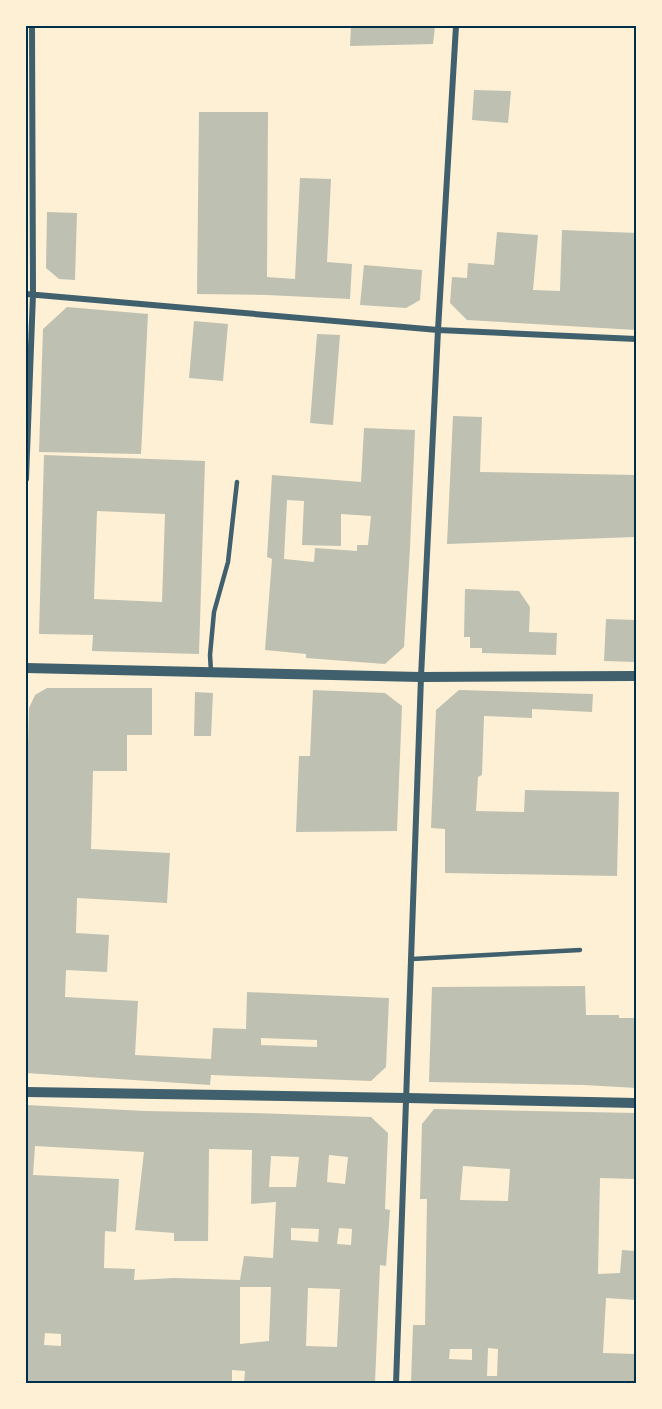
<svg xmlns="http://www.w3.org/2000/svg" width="662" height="1409" font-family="'DejaVu Sans',sans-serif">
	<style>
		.building { fill: #bec0b2; fill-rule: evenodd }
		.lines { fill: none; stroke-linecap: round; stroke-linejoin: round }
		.service { stroke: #3f606c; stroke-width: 4.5 }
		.minor { stroke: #3f606c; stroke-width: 6 }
		.tertiary { stroke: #3f606c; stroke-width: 10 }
		.neatline { fill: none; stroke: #003049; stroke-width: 2 }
	</style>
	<rect width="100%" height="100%" fill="#fdf0d5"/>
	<!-- building -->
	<path class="building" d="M 351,26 L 435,26 L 433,44 L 350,46 Z
		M 474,90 L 511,91 L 508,123 L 472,120 Z
		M 199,112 L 268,112 L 267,277 L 295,279 L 300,178 L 331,179 L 327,262 L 352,264 L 350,299 L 267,295 L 197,294 Z
		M 47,212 L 77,213 L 75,280 L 59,279 L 46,268 Z
		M 562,230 L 636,233 L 636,330 L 467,320 L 450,303 L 452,277 L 467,278 L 468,263 L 494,265 L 497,232 L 538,235 L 533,290 L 560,291 Z
		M 364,265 L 422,270 L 420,300 L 406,308 L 360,305 Z
		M 67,307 L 148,314 L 141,454 L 39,452 L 43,329 Z
		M 194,321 L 228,324 L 223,381 L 189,378 Z
		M 317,334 L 340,335 L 333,425 L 310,423 Z
		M 453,416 L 482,417 L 480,472 L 635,475 L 634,537 L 447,544 Z
		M 364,428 L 415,430 L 410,548 L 404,647 L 385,664 L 306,658 L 306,654 L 265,650 L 272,559 L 267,557 L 272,475 L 361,482 ZM 287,500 L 304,501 L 302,545 L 341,546 L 341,514 L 371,516 L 368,545 L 357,545 L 357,551 L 315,548 L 314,562 L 284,559 Z
		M 44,455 L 205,461 L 199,654 L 92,651 L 93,635 L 39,634 ZM 97,511 L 165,514 L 162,602 L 94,599 Z
		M 465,589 L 519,591 L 530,607 L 529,632 L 557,633 L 556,655 L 482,653 L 482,648 L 470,648 L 470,637 L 464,637 Z
		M 606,619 L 636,620 L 636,662 L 604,661 Z
		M 47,688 L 152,688 L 152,735 L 127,735 L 127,771 L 93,771 L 91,849 L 170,853 L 167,903 L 77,898 L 76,933 L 109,935 L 107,972 L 66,970 L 65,997 L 138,1001 L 135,1055 L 211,1059 L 213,1028 L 246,1029 L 247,992 L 389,998 L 386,1067 L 371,1081 L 211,1075 L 210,1085 L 26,1073 L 26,817 L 29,708 L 35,695 ZM 261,1038 L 317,1040 L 317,1047 L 261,1045 Z
		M 313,690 L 385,693 L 402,706 L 397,831 L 296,832 L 299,756 L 310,756 Z
		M 459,690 L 593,694 L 592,712 L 532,709 L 532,718 L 484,716 L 482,775 L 478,777 L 476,811 L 524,812 L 525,790 L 619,792 L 617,876 L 445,873 L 445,829 L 431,828 L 436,710 Z
		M 195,692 L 213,693 L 211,736 L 194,736 Z
		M 585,986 L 586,1015 L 619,1015 L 619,1018 L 636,1018 L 636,1088 L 584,1085 L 429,1082 L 432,987 Z
		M 26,1105 L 145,1111 L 252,1113 L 371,1117 L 388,1133 L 385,1209 L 390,1210 L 386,1266 L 380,1265 L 375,1383 L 244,1383 L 245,1371 L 232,1370 L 232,1383 L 26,1383 ZM 35,1146 L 144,1152 L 135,1230 L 174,1233 L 174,1241 L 208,1241 L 209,1149 L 252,1150 L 251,1204 L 276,1202 L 273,1258 L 244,1256 L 240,1280 L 174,1278 L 134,1280 L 135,1269 L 104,1268 L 105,1231 L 116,1232 L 119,1179 L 33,1175 ZM 329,1155 L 348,1157 L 345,1184 L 327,1182 ZM 271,1156 L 299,1157 L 296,1187 L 269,1187 ZM 291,1228 L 319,1229 L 318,1242 L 291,1240 ZM 339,1228 L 352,1229 L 351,1245 L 337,1244 ZM 240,1287 L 271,1287 L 269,1341 L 240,1344 ZM 308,1288 L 340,1289 L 337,1347 L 306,1346 ZM 45,1333 L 61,1334 L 61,1346 L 44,1345 Z
		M 434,1109 L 636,1113 L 636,1179 L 600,1178 L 598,1274 L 620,1273 L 622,1250 L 636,1251 L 636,1300 L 606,1298 L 603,1353 L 636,1354 L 636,1383 L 411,1383 L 413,1325 L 425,1325 L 427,1199 L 420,1199 L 422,1124 ZM 463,1166 L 510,1169 L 508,1201 L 460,1200 ZM 488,1348 L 498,1349 L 497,1376 L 487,1376 ZM 450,1349 L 472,1349 L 472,1360 L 449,1359 Z"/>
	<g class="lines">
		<!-- service -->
		<path class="service" d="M 211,672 L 210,655 L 214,612 L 228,562 L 237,482
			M 412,959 L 580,950"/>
		<!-- minor -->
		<path class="minor" d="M 26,294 L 438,330 L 636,339
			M 26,479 L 33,294 L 32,26
			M 396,1384 L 421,677 L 438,330 L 456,26"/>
		<!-- tertiary -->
		<path class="tertiary" d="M 26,668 L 421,677 L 636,676
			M 26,1092 L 407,1098 L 636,1103"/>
	</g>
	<!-- border -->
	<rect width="662" height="1409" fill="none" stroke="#fdf0d5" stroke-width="54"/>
	<rect x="27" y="27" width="608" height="1355" class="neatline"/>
</svg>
